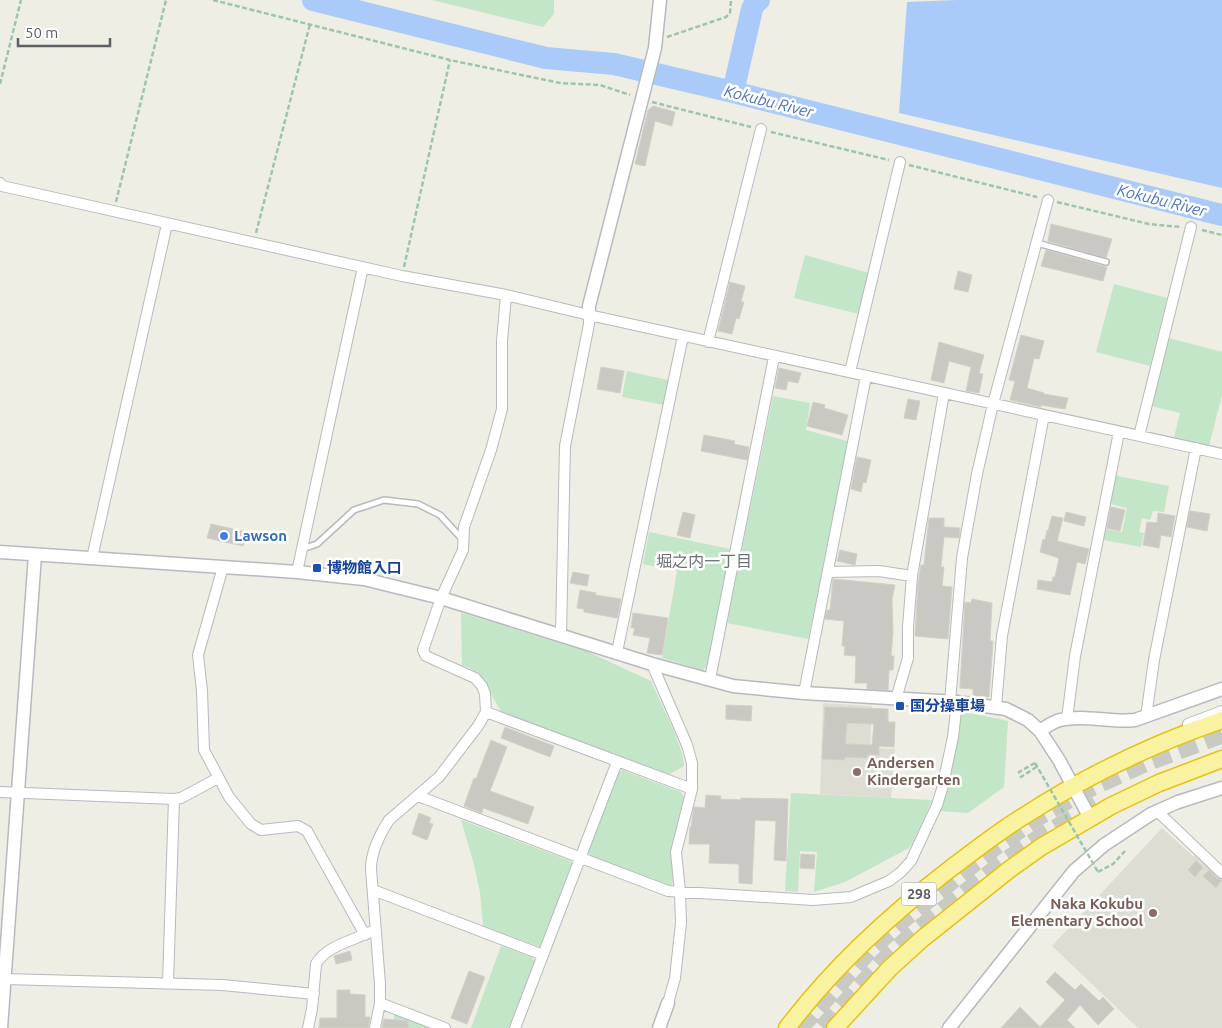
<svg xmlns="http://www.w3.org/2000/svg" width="1222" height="1028" font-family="Ubuntu,'Noto Sans JP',sans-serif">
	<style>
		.education { fill: #deddd4 }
		.green { fill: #c3e5c8 }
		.water { fill: #aacbfa }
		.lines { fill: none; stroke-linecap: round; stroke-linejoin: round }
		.river { stroke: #aacbfa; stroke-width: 22 }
		.building { fill: #cac8c2; stroke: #d3d0c4; fill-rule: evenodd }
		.motorway-tunnel { stroke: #cacac5; stroke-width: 19; stroke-dasharray: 19 9; stroke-linecap: butt }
		.service-casing { stroke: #b8b9be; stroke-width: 8 }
		.minor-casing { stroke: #b8b9be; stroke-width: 12 }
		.tertiary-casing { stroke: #b8b9be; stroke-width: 15 }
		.trunk-casing { stroke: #e7c30d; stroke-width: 19 }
		.path { stroke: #9dc5ae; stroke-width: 2.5; stroke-dasharray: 5 2.5; stroke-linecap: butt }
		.service { stroke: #fff; stroke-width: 5 }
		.minor { stroke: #fff; stroke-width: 10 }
		.tertiary { stroke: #fff; stroke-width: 12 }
		.trunk { stroke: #f8f2a1; stroke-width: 16 }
		.path-bridge { stroke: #9dc5ae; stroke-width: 2.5; stroke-dasharray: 5 2.5; stroke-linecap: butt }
		.shop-dot { fill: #3f7fe0; stroke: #fff; stroke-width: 2 }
		.transit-dot { fill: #1a4fb4; stroke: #fff; stroke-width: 2 }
		.education-dot { fill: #8d6e63; stroke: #fff; stroke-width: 2 }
		.labels { text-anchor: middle; stroke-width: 5; stroke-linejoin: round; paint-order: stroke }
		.shield { fill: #fff; stroke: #8e8f93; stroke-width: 1 }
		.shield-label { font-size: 14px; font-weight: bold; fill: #5d5f65 }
		.shop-label { font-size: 15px; font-weight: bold; fill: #366cbe; stroke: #fff; text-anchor: start }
		.transit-label { font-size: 15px; font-weight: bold; fill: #164399; stroke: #fff; text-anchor: start }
		.education-label { font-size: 15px; font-weight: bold; fill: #785e54; stroke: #fff; text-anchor: start }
		.water-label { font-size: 16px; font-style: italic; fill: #4d73bd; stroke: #fff }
		.neighbourhood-label { font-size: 16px; fill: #6e7177; stroke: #fff }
	</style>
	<rect width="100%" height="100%" fill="#eeeee5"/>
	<!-- education -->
	<path class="education" d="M 823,703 L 872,706 L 870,748 L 895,749 L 891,798 L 820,794 Z
		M 1162,828 L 1193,856 L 1196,855 L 1222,880 L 1222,1028 L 1138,1028 L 1052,946 Z"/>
	<!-- green -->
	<path class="green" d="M 432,0 L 554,0 L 554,14 L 543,27 Z
		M 805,255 L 869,273 L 859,314 L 794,298 Z
		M 1114,284 L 1167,298 L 1150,366 L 1096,352 Z
		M 1169,338 L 1222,352 L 1222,395 L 1209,446 L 1174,437 L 1180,413 L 1151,406 Z
		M 627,371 L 668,380 L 664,405 L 622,397 Z
		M 773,396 L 810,403 L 806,430 L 847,441 L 840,485 L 808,639 L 727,623 Z
		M 1112,475 L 1169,486 L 1164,512 L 1153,511 L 1150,520 L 1142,518 L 1139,532 L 1144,533 L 1141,547 L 1098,539 L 1101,528 L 1122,532 L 1127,508 L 1106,503 Z
		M 649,532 L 730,549 L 708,666 L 703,670 L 662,658 L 677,571 L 643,564 Z
		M 461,613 L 584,650 L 651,681 C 659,700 684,747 684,766 L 668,775 L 502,713 L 481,677 L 470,668 L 462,665 Z
		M 960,713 L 975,714 L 1008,721 L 1004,787 L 968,813 L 939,811 L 953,763 Z
		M 622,770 L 681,792 L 684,797 L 671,848 L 673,882 L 671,885 L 666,886 L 589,856 L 588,852 L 618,773 Z
		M 791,793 L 932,800 L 914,841 L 909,848 L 845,882 L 814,892 L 817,852 L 800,851 L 798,892 L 785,891 Z
		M 461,820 L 571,861 L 573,865 L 542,946 L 540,947 L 483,926 L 480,892 L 473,861 Z
		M 501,946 L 531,957 L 534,960 L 534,964 L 509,1028 L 471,1028 Z
		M 394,1013 L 430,1028 L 394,1028 Z"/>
	<!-- water -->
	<path class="water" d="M 957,0 L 1222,0 L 1222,188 L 899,113 L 907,2 Z"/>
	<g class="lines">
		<!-- river -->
		<path class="river" d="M 313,0 L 546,58 L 614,64 L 733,92 L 1222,215
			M 733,92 L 752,9 L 755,3 L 759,0"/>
	</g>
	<!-- building -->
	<path class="building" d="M 653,106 L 675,112 L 672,126 L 655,121 L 645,166 L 635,164 L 648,110 Z
		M 1051,224 L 1112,239 L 1106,258 L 1048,241 Z
		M 1046,250 L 1107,267 L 1103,281 L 1041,266 Z
		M 958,271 L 972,275 L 968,292 L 954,289 Z
		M 730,282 L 745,286 L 741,302 L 744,302 L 739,319 L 736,318 L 732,334 L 718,331 Z
		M 1021,335 L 1044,341 L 1039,359 L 1034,358 L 1027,388 L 1044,393 L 1044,394 L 1068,398 L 1065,409 L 1041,405 L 1041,407 L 1010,400 L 1015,381 L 1009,380 Z
		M 939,342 L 984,355 L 979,373 L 983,374 L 979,393 L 966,391 L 971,367 L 949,361 L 944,383 L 931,380 Z
		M 601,367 L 624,371 L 620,393 L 597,389 Z
		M 779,368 L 801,373 L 798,383 L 788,381 L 786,390 L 775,388 Z
		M 908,399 L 920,401 L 916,420 L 904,418 Z
		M 813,402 L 825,405 L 824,408 L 848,415 L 842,435 L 807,426 Z
		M 704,435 L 735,441 L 734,444 L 749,447 L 747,460 L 701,451 Z
		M 857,457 L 871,460 L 866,483 L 863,482 L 861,492 L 851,489 Z
		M 1111,507 L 1125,510 L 1120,531 L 1107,528 Z
		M 1190,511 L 1210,514 L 1207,531 L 1187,527 Z
		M 683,512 L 695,515 L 690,538 L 677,535 Z
		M 1066,512 L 1086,517 L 1084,526 L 1064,521 Z
		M 1158,513 L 1175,516 L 1171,537 L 1161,535 L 1159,548 L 1143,545 L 1147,522 L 1157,523 Z
		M 1052,516 L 1063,518 L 1057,541 L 1089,549 L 1085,564 L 1077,562 L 1070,595 L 1037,589 L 1038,580 L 1052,582 L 1053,577 L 1055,577 L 1059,558 L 1040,552 L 1043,539 L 1045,540 L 1047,530 L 1048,531 Z
		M 929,518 L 944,518 L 944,527 L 960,528 L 959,538 L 944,537 L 941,567 L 944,567 L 942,586 L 952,587 L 948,639 L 915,636 L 918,584 L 921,565 L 924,565 Z
		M 211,524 L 246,532 L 243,546 L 207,538 Z
		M 840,550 L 857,554 L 855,565 L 837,561 Z
		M 573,572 L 589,575 L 587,586 L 570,583 Z
		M 833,579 L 895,585 L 892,599 L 893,632 L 891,656 L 894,656 L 893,670 L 889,670 L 888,690 L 867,689 L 867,683 L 855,683 L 856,656 L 844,655 L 845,646 L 842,646 L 844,621 L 825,619 L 827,610 L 830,610 Z
		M 580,590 L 596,593 L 595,595 L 621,599 L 617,618 L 584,612 L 584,609 L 577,608 Z
		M 972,599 L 992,603 L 990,641 L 993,641 L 989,697 L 973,696 L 973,689 L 960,688 L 965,602 L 971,603 Z
		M 633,613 L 668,618 L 662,655 L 647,653 L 650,638 L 633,635 L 635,628 L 631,628 Z
		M 726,705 L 752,706 L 751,721 L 726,719 Z
		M 825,707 L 888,709 L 888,722 L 895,722 L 894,747 L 879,746 L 879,755 L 868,755 L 867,758 L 845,757 L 844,760 L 822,759 ZM 847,723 L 874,724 L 872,745 L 845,744 Z
		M 505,727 L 554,746 L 550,757 L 501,738 Z
		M 491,740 L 507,747 L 490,791 L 534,807 L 528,824 L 483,808 L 482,813 L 464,806 L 474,778 L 476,779 Z
		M 706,795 L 721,796 L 720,799 L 741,800 L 741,798 L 788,799 L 786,861 L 774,860 L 776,821 L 755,820 L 752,884 L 739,883 L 739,864 L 709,863 L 710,844 L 689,844 L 690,827 L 691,827 L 694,807 L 705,808 Z
		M 419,813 L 431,818 L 429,823 L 433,824 L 427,840 L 412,834 Z
		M 801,854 L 815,855 L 814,869 L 800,868 Z
		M 1196,861 L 1203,867 L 1195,877 L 1188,870 Z
		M 1209,870 L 1217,878 L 1222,880 L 1216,888 L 1203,876 Z
		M 350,951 L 352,960 L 336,964 L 334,956 Z
		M 469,971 L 485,977 L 467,1024 L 451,1018 Z
		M 1055,972 L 1075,990 L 1081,984 L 1099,1001 L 1103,997 L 1114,1009 L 1098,1025 L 1080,1005 L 1067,1020 L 1075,1028 L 1001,1028 L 1020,1007 L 1040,1027 L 1065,1000 L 1046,982 Z
		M 337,990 L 350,990 L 350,994 L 365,995 L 365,1017 L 370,1017 L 368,1028 L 319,1028 L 320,1018 L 337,1018 Z
		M 384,1019 L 408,1021 L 408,1028 L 382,1028 Z"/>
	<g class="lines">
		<!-- motorway-tunnel -->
		<path class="motorway-tunnel" d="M 799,1028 L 869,950 L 903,919 L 994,847 L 1037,817 L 1087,789 L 1144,763 L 1222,734
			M 823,1028 L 883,962 L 916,932 L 1005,862 L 1046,834 L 1103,802"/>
		<defs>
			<path id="service" d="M 1037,243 L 1106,262
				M 302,549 L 317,544 L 354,510 L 384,500 L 418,504 L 440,515 L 463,540"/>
			<path id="minor" d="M 0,183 L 2,186 L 402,276 L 506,295 L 589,315 L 1222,454
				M 708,342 L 761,129
				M 850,372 L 900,162
				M 1139,436 L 1191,227
				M 92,558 L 167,224
				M 223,567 L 198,655 L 202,691 L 204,750 L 229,797 L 251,824 L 261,830 L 298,826 L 307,831 L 365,935
				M 297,572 L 363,267
				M 828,572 L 879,571 L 912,576
				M 561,635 L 565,446 L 589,324 L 589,315
				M 617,652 L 683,336
				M 652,664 L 687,745 L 692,763 L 692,789 L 676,852 L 680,892 L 681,923 L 675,978 L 668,1003
				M 710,679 L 774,357
				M 804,693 L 866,376
				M 896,699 L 908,658 L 908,627 L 912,576 L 944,393
				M 950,702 L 962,558 L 977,474 L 993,404 L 1048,200
				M 996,706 L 1002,636 L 1044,415
				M 486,712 L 692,789
				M 1146,717 L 1154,660 L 1196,448
				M 1067,719 L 1075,656 L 1119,432
				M 1188,724 L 1222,711
				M 0,792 L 174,799 L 181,798 L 218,778
				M 418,796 L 668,891 L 813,900 L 851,897 L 889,881 L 901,872 L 911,861 L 937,805 L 942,789 L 953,737 L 957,702
				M 1157,811 L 1222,873
				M 373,890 L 543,955
				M 5,979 L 222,985 L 314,994
				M 168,983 L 174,799
				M 380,1003 L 445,1028
				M 308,1028 L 312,1009 L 316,964 C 326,946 352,941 370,932
				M 375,1028 L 380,1003 L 380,984 L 371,869 C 371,852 380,834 389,820 L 439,777 L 478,726 L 486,712 L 485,694 L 482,686 L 475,678 L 426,656 L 423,650 L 441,598 L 463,550 L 464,527 L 491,450 L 502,409 L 502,341 L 506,295
				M 515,1028 L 617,762"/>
			<path id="tertiary" d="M 589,315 L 589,306 L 655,48 L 660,0
				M 0,552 L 297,572 L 364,579 L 441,598 L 652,664 L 733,686 L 804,693 L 957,702 L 1006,709 L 1028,720 L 1040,731 L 1059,760 L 1090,818
				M 1040,731 C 1046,727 1052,722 1060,720 C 1084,714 1111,723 1135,720 L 1222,689
				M 1,1028 L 35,555
				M 659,1028 L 668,1003
				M 949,1028 L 1074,871 L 1104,845 L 1151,814 L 1178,802 L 1222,788"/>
			<path id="trunk" d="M 787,1028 C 833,967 890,915 950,869 C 974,851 998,832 1024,816 C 1086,776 1152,744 1222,720
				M 835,1028 L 890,968 L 922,939 L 1010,869 L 1041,847 L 1111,806 L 1159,783 L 1222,759"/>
		</defs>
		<!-- service casing -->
		<use href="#service" class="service-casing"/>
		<!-- minor casing -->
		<use href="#minor" class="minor-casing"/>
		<!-- tertiary casing -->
		<use href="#tertiary" class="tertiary-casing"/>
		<!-- trunk casing -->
		<use href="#trunk" class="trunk-casing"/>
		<!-- path -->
		<path class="path" d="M 213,0 L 450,60 L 560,83 L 600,85 L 630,95
			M 667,37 L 726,17 L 730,13 L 731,0
			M 0,84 L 21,0
			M 652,102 L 751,127
			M 771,132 L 889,160
			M 909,165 L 1037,197
			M 116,202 L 166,0
			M 1057,202 L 1149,224 L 1181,227
			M 1202,230 L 1222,235
			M 256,233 L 310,24
			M 404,267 L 450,60
			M 1035,763 L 1019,772 L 1021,777 L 1038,766
			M 1098,872 L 1113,864 L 1125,851"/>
		<!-- service -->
		<use href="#service" class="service"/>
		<!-- minor -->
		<use href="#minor" class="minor"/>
		<!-- tertiary -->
		<use href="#tertiary" class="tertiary"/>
		<!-- trunk -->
		<use href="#trunk" class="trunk"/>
		<!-- path-bridge -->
		<path class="path-bridge" d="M 1035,763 L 1098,872"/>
	</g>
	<!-- markers -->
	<circle class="shop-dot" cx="224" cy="536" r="5"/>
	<g class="transit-dot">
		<rect x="312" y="563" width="10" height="10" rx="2.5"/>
		<rect x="895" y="701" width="10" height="10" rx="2.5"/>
	</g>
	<g class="education-dot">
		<circle cx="857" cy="772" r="5"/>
		<circle cx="1153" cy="913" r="5"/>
	</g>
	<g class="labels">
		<!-- shield labels -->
		<rect class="shield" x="901.5" y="882.5" width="35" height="23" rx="4"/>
		<g class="shield-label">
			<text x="919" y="899">298</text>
		</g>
		<!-- shop labels -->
		<g class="shop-label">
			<text x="234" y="541">Lawson</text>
		</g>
		<!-- transit labels -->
		<g class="transit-label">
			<text x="327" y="573">博物館入口</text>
			<text x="910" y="711">国分操車場</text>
		</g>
		<!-- education labels -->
		<g class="education-label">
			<text x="867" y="768">Andersen<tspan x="867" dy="17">Kindergarten</tspan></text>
			<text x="1143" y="909" text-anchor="end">Naka Kokubu<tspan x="1143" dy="17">Elementary School</tspan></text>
		</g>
		<!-- water labels -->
		<g class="water-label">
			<text transform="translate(769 101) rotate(14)" y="6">Kokubu River</text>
			<text transform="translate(1162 200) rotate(14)" y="6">Kokubu River</text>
		</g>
		<!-- neighbourhood labels -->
		<g class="neighbourhood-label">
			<text x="704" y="567">堀之内一丁目</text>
		</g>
	</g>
	<!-- scale -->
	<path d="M18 38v8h92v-8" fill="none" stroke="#5d5f65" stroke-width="2.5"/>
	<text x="25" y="38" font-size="15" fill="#5d5f65" stroke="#ffffff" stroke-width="4" paint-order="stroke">50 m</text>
</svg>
